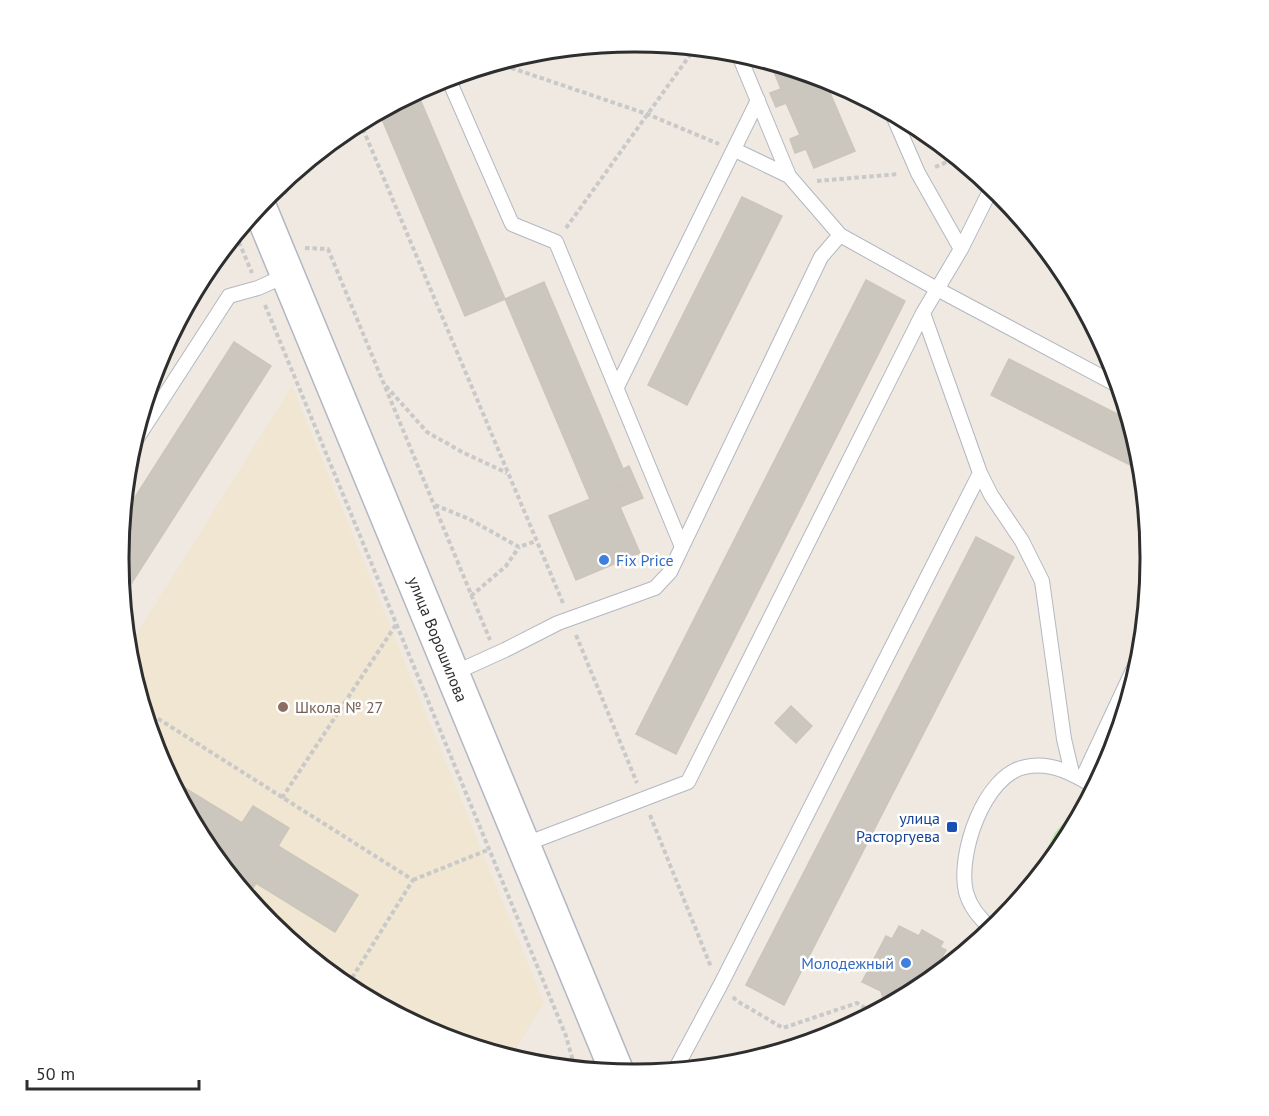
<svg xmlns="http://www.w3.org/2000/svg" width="1269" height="1116" font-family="'PT Sans',sans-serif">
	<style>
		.education { fill: #f0e6d1 }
		.green { fill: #b6e59e }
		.building { fill: #cbc7bf; stroke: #cbc5ba; stroke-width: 1.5 }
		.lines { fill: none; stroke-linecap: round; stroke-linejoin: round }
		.service-casing { stroke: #b4b7c1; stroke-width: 16 }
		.secondary-casing { stroke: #b4b7c1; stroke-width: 36 }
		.path { stroke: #c9c9c9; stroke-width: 4; stroke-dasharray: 4.5 3; stroke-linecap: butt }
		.service { stroke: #fff; stroke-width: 14 }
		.secondary { stroke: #fff; stroke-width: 33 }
		.shop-dot { fill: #3f7fe0; stroke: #fff; stroke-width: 2 }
		.education-dot { fill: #8d6e63; stroke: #fff; stroke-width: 2 }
		.transit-dot { fill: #1a4fb4; stroke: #fff; stroke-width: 2 }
		.labels { text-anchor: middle; stroke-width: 5; stroke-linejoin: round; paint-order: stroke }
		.shop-label { font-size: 16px; fill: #366cbe; stroke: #fff; text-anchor: start }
		.street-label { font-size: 16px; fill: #2e2e2e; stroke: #fff }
		.education-label { font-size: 16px; fill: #785e54; stroke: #fff; text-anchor: start }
		.transit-label { font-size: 16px; fill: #164399; stroke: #fff; text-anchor: end }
		.rim { fill: none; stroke: #2e2e2e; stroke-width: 3 }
	</style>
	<rect width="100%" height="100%" fill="#efe9e1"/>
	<!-- education -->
	<path class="education" d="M 292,386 L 544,1003 L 510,1057 L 437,1035 L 348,987 L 269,923 L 205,844 L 158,755 L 128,658 L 127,649 Z"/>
	<!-- green -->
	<path class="green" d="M 1079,815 L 1063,845 L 1026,890 L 1055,833 L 1066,820 Z"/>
	<!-- building -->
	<path class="building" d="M 770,62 L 824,79 L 855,151 L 814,168 L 806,149 L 795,153 L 790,139 L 800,135 L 786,103 L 776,107 L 770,93 L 781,89 Z
		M 417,92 L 505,299 L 465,316 L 379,112 Z
		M 921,129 L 937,142 L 934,147 L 917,138 Z
		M 742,197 L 782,216 L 687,405 L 648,385 Z
		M 866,280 L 905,301 L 676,754 L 636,734 Z
		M 544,282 L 629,483 L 590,499 L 505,299 Z
		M 234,342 L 271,366 L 122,598 L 119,558 L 123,516 Z
		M 1009,359 L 1129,420 L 1141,458 L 1142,471 L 991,395 Z
		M 629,466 L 643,498 L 620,507 L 640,553 L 576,580 L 549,516 L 629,483 L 623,469 Z
		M 976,537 L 1014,557 L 784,1005 L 746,985 Z
		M 791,706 L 812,726 L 796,743 L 775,723 Z
		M 170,779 L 242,823 L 253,806 L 289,828 L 278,846 L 358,895 L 335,932 L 256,883 L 248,896 L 205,844 Z
		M 899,926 L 919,936 L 922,930 L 943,942 L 940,947 L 946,950 L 934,972 L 929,970 L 919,988 L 885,1006 L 881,991 L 862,982 L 886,936 L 892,939 Z"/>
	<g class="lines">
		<defs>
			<path id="service" d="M 738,53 L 789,176
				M 448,78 L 512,224 L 556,242 L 682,547
				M 892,113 L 918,173 L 961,249
				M 735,150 L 789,176 L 840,235 L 937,289 L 1119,386
				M 992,187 L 961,249 L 923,313 L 980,473 L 991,495 L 1022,541 L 1042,581 L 1064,739 L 1072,773
				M 617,387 L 758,100
				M 132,446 L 229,296 L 258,288 L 287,275
				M 452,674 L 505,650 L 558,623 L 655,588 L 670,572 L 821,257 L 840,235
				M 1082,779 L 1141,653
				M 523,845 L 688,782 L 923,313
				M 992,929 C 980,919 970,907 966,892 C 957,855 984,775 1025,767 C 1051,761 1074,774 1095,787
				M 675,1070 L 722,982 L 980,473"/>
			<path id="secondary" d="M 259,206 L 617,1072"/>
		</defs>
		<!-- service casing -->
		<use href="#service" class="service-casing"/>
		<!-- secondary casing -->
		<use href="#secondary" class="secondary-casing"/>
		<!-- path -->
		<path class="path" d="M 497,63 L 647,114 L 719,144
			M 360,122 L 563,603
			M 935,167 L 957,158
			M 817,181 L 899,174
			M 285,194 L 286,180
			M 566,228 L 695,48
			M 236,235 L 252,273
			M 305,248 L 328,249 L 490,640
			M 265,305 L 566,1036 L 575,1068
			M 386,386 L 427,432 L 462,452 L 507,473
			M 435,505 L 469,519 L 519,547 L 536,541
			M 471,596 L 506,566 L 519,547
			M 576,635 L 637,783
			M 150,730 L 157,718 L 413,880 L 347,986
			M 282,798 L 397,623
			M 650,815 L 711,967
			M 413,880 L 490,849
			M 733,997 L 737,1001 L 783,1028 L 857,1003 L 873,1013"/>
		<!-- service -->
		<use href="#service" class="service"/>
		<!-- secondary -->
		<use href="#secondary" class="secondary"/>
	</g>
	<!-- markers -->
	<g class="shop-dot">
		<circle cx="604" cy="560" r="6"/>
		<circle cx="906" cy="963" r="6"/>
	</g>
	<circle class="education-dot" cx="283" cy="707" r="6"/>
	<rect class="transit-dot" x="946" y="821" width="12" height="12" rx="3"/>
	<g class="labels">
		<!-- shop labels -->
		<g class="shop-label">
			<text x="616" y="566">Fix Price</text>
			<text x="894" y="969" text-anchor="end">Молодежный</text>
		</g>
		<!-- street labels -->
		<g class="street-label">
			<text transform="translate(438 639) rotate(68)" y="6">улица Ворошилова</text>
		</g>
		<!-- education labels -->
		<g class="education-label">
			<text x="295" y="713">Школа № 27</text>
		</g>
		<!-- transit labels -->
		<g class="transit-label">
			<text x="940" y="824">улица<tspan x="940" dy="18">Расторгуева</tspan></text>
		</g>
	</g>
	<!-- crop -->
	<path d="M0 0H1269V1116H0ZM634 52H635A505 505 0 0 1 1140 557V559A505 505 0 0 1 635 1064H634A505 505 0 0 1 129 559V557A505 505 0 0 1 634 52Z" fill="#fff" fill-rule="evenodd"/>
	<path class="rim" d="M634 52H635A505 505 0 0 1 1140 557V559A505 505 0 0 1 635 1064H634A505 505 0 0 1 129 559V557A505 505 0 0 1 634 52Z"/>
	<!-- scale -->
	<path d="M27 1080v9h172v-9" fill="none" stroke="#2e2e2e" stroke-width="3"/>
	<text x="36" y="1080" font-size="18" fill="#2e2e2e" stroke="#ffffff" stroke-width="4.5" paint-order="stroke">50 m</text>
</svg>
